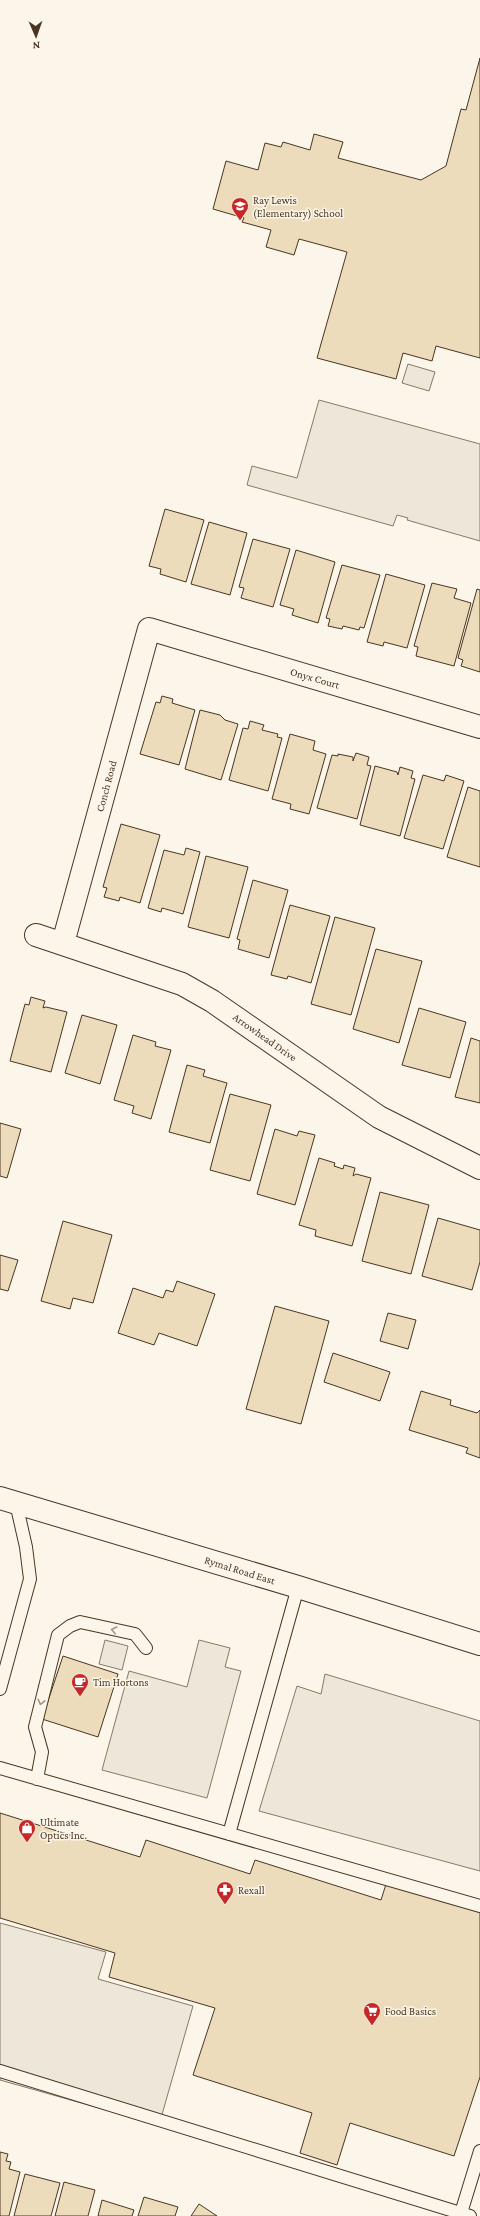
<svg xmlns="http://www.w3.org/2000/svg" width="480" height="2216" font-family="'Crimson Pro',serif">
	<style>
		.parking { fill: #ede7d9; stroke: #887966 }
		.building { fill: #ecdcbc; stroke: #4a3520 }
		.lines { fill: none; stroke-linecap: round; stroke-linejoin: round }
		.service-casing { stroke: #4a3520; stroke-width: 14 }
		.minor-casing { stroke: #4a3520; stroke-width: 24 }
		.secondary-casing { stroke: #4a3520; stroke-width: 24 }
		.service { stroke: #fbf6e9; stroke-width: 12 }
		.minor { stroke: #fbf6e9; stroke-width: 22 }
		.secondary { stroke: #fbf6e9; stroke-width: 22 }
		.oneway { stroke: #a29684 }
		.labels { text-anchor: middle; stroke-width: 3; stroke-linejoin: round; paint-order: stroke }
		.poi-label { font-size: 11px; fill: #4a3520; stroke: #fbf6e9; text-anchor: start }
		.street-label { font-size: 11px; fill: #4a3520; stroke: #fbf6e9 }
	</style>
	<rect width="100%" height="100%" fill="#fbf6e9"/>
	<!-- parking -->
	<path class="parking" d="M 408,364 L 435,372 L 429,391 L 402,383 Z
		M 319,400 L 480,444 L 480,541 L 407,520 L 408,518 L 397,515 L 393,526 L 247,485 L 252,466 L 297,478 Z
		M 105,1640 L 128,1646 L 122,1670 L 99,1664 Z
		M 199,1640 L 230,1648 L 225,1667 L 241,1671 L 207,1798 L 102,1770 L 129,1671 L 187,1687 Z
		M 325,1674 L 480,1721 L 480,1871 L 259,1811 L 297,1686 L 321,1694 Z
		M 0,1923 L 106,1952 L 98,1979 L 193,2006 L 159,2125 L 0,2080 Z"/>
	<!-- building -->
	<path class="building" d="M 480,58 L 480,358 L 436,346 L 432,361 L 403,353 L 396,379 L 317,358 L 347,252 L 299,239 L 294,255 L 266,247 L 271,230 L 242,222 L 244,218 L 213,209 L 226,161 L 258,170 L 265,143 L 281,147 L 283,142 L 310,150 L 314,134 L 343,142 L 338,158 L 421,180 L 446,166 L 461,109 L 466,110 Z
		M 165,509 L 204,520 L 186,582 L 160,574 L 161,569 L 149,566 Z
		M 209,522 L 247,533 L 230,595 L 191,584 Z
		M 253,539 L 290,549 L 273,607 L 241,598 L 244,588 L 239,587 Z
		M 296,550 L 335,562 L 318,623 L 292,615 L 294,609 L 280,605 Z
		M 342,565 L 380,575 L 364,628 L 360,627 L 359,630 L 343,626 L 342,629 L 328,626 L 330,619 L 326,618 Z
		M 386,574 L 425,585 L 407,648 L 384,642 L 383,646 L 367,642 Z
		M 432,583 L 457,589 L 454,598 L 471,603 L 454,666 L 416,656 L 418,647 L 414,646 Z
		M 477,589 L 480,590 L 480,672 L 461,666 L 463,660 L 458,658 Z
		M 162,696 L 173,699 L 172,703 L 195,710 L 179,765 L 140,754 L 156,702 L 160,703 Z
		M 200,710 L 220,715 L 225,720 L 238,724 L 221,780 L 185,769 Z
		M 250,721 L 264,725 L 262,730 L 278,734 L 277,737 L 282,738 L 268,791 L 229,780 L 243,728 L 248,729 Z
		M 290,734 L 315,741 L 313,750 L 326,754 L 309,814 L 290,809 L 291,804 L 272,799 Z
		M 356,753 L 369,757 L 367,765 L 371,766 L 357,819 L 317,808 L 332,755 L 338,756 L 338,754 L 353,757 L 353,761 Z
		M 375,766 L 397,772 L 398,775 L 400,767 L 413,771 L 411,778 L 415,779 L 400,836 L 360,825 Z
		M 423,775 L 444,781 L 446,775 L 464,781 L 443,849 L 404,838 Z
		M 468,787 L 480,791 L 480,867 L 447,857 Z
		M 121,824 L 160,835 L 140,903 L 120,897 L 119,901 L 104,897 L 107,888 L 103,887 Z
		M 186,848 L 200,852 L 183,914 L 162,908 L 161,912 L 148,908 L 164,850 L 184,855 Z
		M 206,856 L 248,867 L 229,938 L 188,927 Z
		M 253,880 L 288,890 L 269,958 L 238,949 L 240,940 L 237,939 Z
		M 290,905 L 330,916 L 311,983 L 288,976 L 287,979 L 271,975 Z
		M 335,917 L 375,928 L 351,1015 L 311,1004 Z
		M 376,949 L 422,961 L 399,1043 L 353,1029 Z
		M 31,997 L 45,1001 L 43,1008 L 46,1007 L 67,1012 L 51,1072 L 10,1061 L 25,1004 L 29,1005 Z
		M 419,1008 L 466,1022 L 450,1078 L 402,1065 Z
		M 82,1015 L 117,1025 L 100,1084 L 65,1073 Z
		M 133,1035 L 156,1042 L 155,1046 L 171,1050 L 151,1119 L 132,1113 L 134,1106 L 114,1100 Z
		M 471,1038 L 480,1041 L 480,1103 L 455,1097 Z
		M 187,1065 L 205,1070 L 203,1076 L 227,1083 L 210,1143 L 169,1132 Z
		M 230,1094 L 271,1105 L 250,1181 L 210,1170 Z
		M 0,1123 L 21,1129 L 7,1178 L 0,1176 Z
		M 275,1129 L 297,1136 L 299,1131 L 315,1135 L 295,1205 L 257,1194 Z
		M 319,1158 L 335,1163 L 334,1166 L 343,1169 L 344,1165 L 355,1168 L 353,1176 L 356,1174 L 371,1178 L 352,1246 L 315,1236 L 316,1230 L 299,1225 Z
		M 380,1192 L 429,1205 L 411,1274 L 362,1261 Z
		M 438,1218 L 480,1230 L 480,1262 L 472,1290 L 422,1276 Z
		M 63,1221 L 112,1235 L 93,1303 L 73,1298 L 70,1309 L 41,1301 Z
		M 0,1255 L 18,1260 L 8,1291 L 0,1289 Z
		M 177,1281 L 215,1294 L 197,1346 L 159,1333 L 154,1345 L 118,1333 L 133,1288 L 163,1298 L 166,1290 L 173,1292 Z
		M 275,1306 L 329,1321 L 301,1424 L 246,1409 Z
		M 388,1313 L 416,1320 L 408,1349 L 380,1341 Z
		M 333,1353 L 390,1372 L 380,1401 L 324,1382 Z
		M 421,1391 L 451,1400 L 450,1405 L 477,1413 L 480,1410 L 480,1458 L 466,1453 L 468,1448 L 409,1430 Z
		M 63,1656 L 118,1674 L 98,1737 L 42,1719 Z
		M 0,1813 L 140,1857 L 146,1840 L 250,1874 L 255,1860 L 381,1900 L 387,1881 L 480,1911 L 480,2077 L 454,2156 L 350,2123 L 337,2165 L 300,2153 L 312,2113 L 193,2075 L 215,2008 L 109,1977 L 115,1953 L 0,1918 Z
		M 0,2152 L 8,2154 L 6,2161 L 11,2162 L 9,2169 L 20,2172 L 9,2216 L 0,2216 Z
		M 25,2174 L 60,2183 L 51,2216 L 14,2216 Z
		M 64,2182 L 95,2190 L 88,2216 L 55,2216 Z
		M 144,2197 L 178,2207 L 175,2216 L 138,2216 Z
		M 102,2200 L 134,2210 L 132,2216 L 98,2216 Z
		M 199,2204 L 217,2216 L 191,2216 Z"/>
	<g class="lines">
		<defs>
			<path id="service" d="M 0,1689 L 30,1579 L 26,1547 L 16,1503
				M 0,1768 L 480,1906
				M 37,1779 L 42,1752 L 35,1727 L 58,1635 L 70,1626 L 80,1622 L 135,1634 L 146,1648
				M 229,1834 L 298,1587
				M 0,2071 L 470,2216
				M 461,2213 L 480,2151"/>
			<path id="minor" d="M 36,935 L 182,984 L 212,1001 L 379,1117 L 480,1168
				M 63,943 L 149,629 L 480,727"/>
			<path id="secondary" d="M 0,1498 L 298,1587 L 480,1644"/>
		</defs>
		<!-- service casing -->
		<use href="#service" class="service-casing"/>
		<!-- minor casing -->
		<use href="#minor" class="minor-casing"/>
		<!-- secondary casing -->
		<use href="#secondary" class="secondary-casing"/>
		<!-- service -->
		<use href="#service" class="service"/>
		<!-- minor -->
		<use href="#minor" class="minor"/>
		<!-- secondary -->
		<use href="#secondary" class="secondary"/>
	</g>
	<!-- one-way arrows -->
	<defs><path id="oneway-chevron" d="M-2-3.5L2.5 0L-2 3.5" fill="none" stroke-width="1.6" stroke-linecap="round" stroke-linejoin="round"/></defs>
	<g class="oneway">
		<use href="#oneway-chevron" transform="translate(114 1630) rotate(-167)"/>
		<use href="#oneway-chevron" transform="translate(41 1702) rotate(104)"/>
	</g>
	<!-- icons -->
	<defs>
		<symbol id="school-pin" viewBox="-11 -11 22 30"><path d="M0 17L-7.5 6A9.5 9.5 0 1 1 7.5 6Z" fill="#c62828" stroke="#fbf6e9"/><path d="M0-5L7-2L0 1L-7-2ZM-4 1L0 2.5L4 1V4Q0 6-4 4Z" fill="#fff"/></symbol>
		<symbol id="cafe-pin" viewBox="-11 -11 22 30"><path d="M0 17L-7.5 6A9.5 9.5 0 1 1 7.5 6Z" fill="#c62828" stroke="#fbf6e9"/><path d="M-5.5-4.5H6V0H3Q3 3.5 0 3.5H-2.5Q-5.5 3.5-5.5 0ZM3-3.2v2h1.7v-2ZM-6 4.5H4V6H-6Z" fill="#fff"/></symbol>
		<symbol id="shop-pin" viewBox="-11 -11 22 30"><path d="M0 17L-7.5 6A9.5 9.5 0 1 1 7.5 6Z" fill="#c62828" stroke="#fbf6e9"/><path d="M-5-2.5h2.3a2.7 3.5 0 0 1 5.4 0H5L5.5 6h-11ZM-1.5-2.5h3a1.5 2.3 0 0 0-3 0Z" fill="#fff"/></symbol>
		<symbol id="pharmacy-pin" viewBox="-11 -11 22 30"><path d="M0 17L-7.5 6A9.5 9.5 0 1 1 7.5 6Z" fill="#c62828" stroke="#fbf6e9"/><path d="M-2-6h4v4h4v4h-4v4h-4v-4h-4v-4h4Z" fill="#fff"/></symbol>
		<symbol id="supermarket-pin" viewBox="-11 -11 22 30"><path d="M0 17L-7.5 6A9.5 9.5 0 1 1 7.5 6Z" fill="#c62828" stroke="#fbf6e9"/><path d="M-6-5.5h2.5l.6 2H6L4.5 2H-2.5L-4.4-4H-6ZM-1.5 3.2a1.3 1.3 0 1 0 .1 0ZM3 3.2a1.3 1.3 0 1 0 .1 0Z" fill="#fff"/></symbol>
	</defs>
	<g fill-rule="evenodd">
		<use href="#school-pin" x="230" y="196" width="20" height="27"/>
		<use href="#cafe-pin" x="70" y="1672" width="20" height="27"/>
		<use href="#shop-pin" x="17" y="1818" width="20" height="27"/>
		<use href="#pharmacy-pin" x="215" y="1880" width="20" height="27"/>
		<use href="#supermarket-pin" x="362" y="2001" width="20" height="27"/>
	</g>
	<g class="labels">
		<!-- poi labels -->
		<g class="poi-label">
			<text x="253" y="204">Ray Lewis<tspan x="253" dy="13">(Elementary) School</tspan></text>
			<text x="93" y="1686">Tim Hortons</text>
			<text x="40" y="1826">Ultimate<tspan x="40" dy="13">Optics Inc.</tspan></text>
			<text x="238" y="1894">Rexall</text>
			<text x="385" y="2015">Food Basics</text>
		</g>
		<!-- street labels -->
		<g class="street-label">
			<text transform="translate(315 678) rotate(16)" y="4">Onyx Court</text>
			<text transform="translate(106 786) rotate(-75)" y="4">Conch Road</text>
			<text transform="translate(265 1037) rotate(35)" y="4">Arrowhead Drive</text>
			<text transform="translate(240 1570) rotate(17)" y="4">Rymal Road East</text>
		</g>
	</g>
	<!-- north arrow -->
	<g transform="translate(36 36) rotate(178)" stroke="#fbf6e9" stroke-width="3" paint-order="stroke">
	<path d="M0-3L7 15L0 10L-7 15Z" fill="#4a3520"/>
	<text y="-6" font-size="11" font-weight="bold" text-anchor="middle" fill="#4a3520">N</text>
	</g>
</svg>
